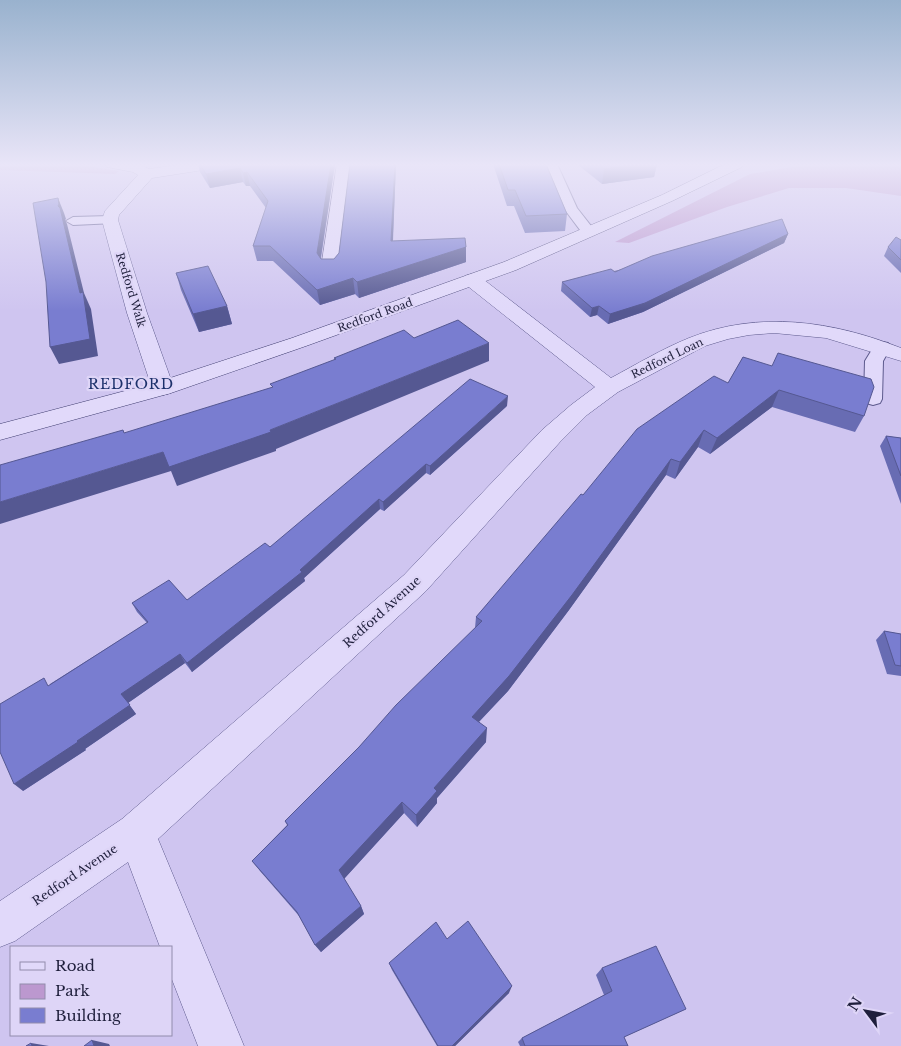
<svg xmlns="http://www.w3.org/2000/svg" width="901" height="1046" font-family="'Libre Baskerville',serif">
	<style>
		.green { fill: #bc98cf }
		.lines { fill: none; stroke-linecap: round; stroke-linejoin: round }
		.service-casing { stroke: #5d5a8d; stroke-width: 2 }
		.minor-casing { stroke: #5d5a8d; stroke-width: 1 }
		.secondary-casing { stroke: #3f3d6f; stroke-width: 1 }
		.service { fill: #e1d9fa; fill-rule: evenodd }
		.minor { fill: #e1d9fa; fill-rule: evenodd }
		.secondary { fill: #e1d9fa; fill-rule: evenodd }
		.wall { fill: #686cb3 }
		.shaded-wall { fill: #555892 }
		.building { fill: #797dd0; stroke: #555892 }
		.labels { text-anchor: middle; stroke-width: 4.5; stroke-linejoin: round; paint-order: stroke }
		.far-street-label { font-size: 11px; fill: #1f1f3c; stroke: #ded5f7 }
		.street-label { font-size: 12px; fill: #1f1f3c; stroke: #ded5f7 }
		.neighbourhood-label { font-size: 14px; letter-spacing: 1px; fill: #1c306b; stroke: #ded5f7 }
	</style>
	<rect width="100%" height="100%" fill="#cfc5f0"/>
	<!-- green -->
	<path class="green" d="M 0,164 L 75,164 L 119,171 L 115,174 L 0,170 Z
		M 833,164 L 901,164 L 901,196 L 846,188 L 789,188 L 727,207 L 629,243 L 615,242 L 750,174 L 792,167 Z"/>
	<g class="lines">
		<defs>
			<path id="service" d="M 545,164 L 557,164 L 577,208 L 595,231 L 593,234 L 583,234 L 565,210 Z
				M 110,216 L 115,217 L 117,220 L 115,223 L 73,225 L 66,221 L 73,217 Z
				M 882,342 L 888,343 L 891,347 L 883,361 L 882,399 L 880,403 L 873,405 L 866,403 L 864,399 L 865,361 L 876,343 Z"/>
			<path id="minor" d="M 105,164 L 139,164 L 149,169 L 185,164 L 223,164 L 216,168 L 152,178 L 119,215 L 118,220 L 147,313 L 174,388 L 171,393 L 163,395 L 155,393 L 152,388 L 127,313 L 102,220 L 105,211 L 138,175 L 133,172 L 107,167 Z
				M 337,164 L 351,164 L 339,268 L 336,272 L 330,273 L 324,272 L 321,268 Z
				M 472,274 L 479,276 L 611,378 C 637,364 662,349 689,338 C 759,310 833,321 901,348 L 901,361 L 826,338 L 774,333 L 749,335 L 728,339 L 705,346 L 618,392 L 587,415 L 560,442 L 426,591 L 158,839 L 244,1046 L 198,1046 L 171,977 L 171,947 L 160,947 L 128,862 L 15,941 L 0,947 L 0,901 L 122,819 L 404,575 L 542,430 L 571,405 L 595,387 L 465,284 L 463,280 L 465,276 Z"/>
			<path id="secondary" d="M 725,164 L 744,164 L 742,167 L 672,201 L 516,270 L 306,346 L 171,393 L 0,440 L 0,424 L 155,383 L 292,338 L 504,262 L 662,195 Z"/>
		</defs>
		<!-- service casing -->
		<use href="#service" class="service-casing"/>
		<!-- minor casing -->
		<use href="#minor" class="minor-casing"/>
		<!-- secondary casing -->
		<use href="#secondary" class="secondary-casing"/>
		<!-- service -->
		<use href="#service" class="service"/>
		<!-- minor -->
		<use href="#minor" class="minor"/>
		<!-- secondary -->
		<use href="#secondary" class="secondary"/>
	</g>
	<!-- wall -->
	<path class="wall" d="M 198,164 L 335,164 L 321,258 L 321,259 L 334,259 L 339,253 L 350,164 L 396,164 L 393,241 L 466,247 L 466,262 L 359,298 L 355,294 L 320,305 L 273,261 L 257,261 L 253,246 L 266,208 L 250,186 L 246,186 L 243,182 L 210,188 L 200,172 Z
		M 493,164 L 546,164 L 567,214 L 565,231 L 525,233 L 514,206 L 507,206 Z
		M 577,164 L 657,164 L 654,177 L 602,184 Z
		M 788,234 L 784,243 L 643,312 L 608,324 L 597,315 L 590,317 L 561,291 L 562,282 Z
		M 901,240 L 901,273 L 884,256 L 888,247 Z
		M 176,273 L 227,306 L 232,324 L 199,332 L 181,290 Z
		M 743,357 L 864,416 L 855,432 L 772,407 L 710,454 L 698,447 L 675,479 L 666,475 L 569,610 L 508,691 L 479,722 L 486,742 L 437,798 L 437,803 L 417,827 L 404,813 L 344,879 L 361,906 L 364,914 L 321,952 L 315,945 L 299,916 L 260,871 L 252,861 L 287,825 L 285,821 L 359,747 L 475,628 L 476,617 L 583,495 L 728,383 Z
		M 507,406 L 430,475 L 426,473 L 384,511 L 380,509 L 304,578 L 305,581 L 192,672 L 185,663 L 128,703 L 136,714 L 85,749 L 86,750 L 23,791 L 50,684 L 147,623 L 137,612 L 132,603 L 187,600 L 270,547 Z
		M 886,436 L 901,438 L 901,504 L 880,446 Z
		M 884,631 L 901,634 L 901,676 L 887,674 L 876,640 Z
		M 389,963 L 509,993 L 455,1046 L 437,1046 L 392,970 Z
		M 602,968 L 686,1009 L 624,1037 L 628,1046 L 520,1046 L 518,1042 L 522,1038 L 604,995 L 596,975 Z"/>
	<!-- shaded-wall -->
	<path class="shaded-wall" d="M 331,164 L 335,164 L 319,268 L 317,253 Z
		M 395,164 L 396,164 L 392,256 L 391,241 Z
		M 637,164 L 657,164 L 654,177 L 602,184 L 604,169 Z
		M 240,168 L 243,182 L 210,188 L 206,174 Z
		M 247,172 L 250,186 L 246,186 L 243,173 Z
		M 58,198 L 64,213 L 66,219 L 65,220 L 67,224 L 84,293 L 91,309 L 98,356 L 59,364 L 50,347 L 80,293 L 58,206 Z
		M 788,234 L 784,243 L 643,312 L 608,324 L 610,314 Z
		M 466,247 L 466,262 L 359,298 L 357,282 Z
		M 353,278 L 355,294 L 320,305 L 317,290 Z
		M 227,306 L 232,324 L 199,332 L 193,314 Z
		M 599,306 L 597,315 L 590,317 L 592,308 Z
		M 489,343 L 489,361 L 276,449 L 276,451 L 177,486 L 171,471 L 0,524 L 0,502 L 163,452 L 270,430 Z
		M 779,390 L 772,407 L 710,454 L 717,438 Z
		M 508,396 L 507,406 L 430,475 L 430,466 Z
		M 704,430 L 698,447 L 675,479 L 680,462 Z
		M 671,459 L 666,475 L 569,610 L 508,691 L 471,730 L 472,717 Z
		M 426,464 L 426,473 L 384,511 L 383,502 Z
		M 379,499 L 380,509 L 304,578 L 305,581 L 192,672 L 187,663 L 300,570 Z
		M 180,654 L 185,663 L 128,703 L 136,714 L 85,749 L 86,750 L 23,791 L 14,784 L 77,741 L 121,694 Z
		M 487,728 L 486,742 L 437,798 L 437,803 L 417,827 L 416,815 L 434,788 Z
		M 402,802 L 404,813 L 343,880 L 339,870 Z
		M 361,906 L 364,914 L 321,952 L 315,945 Z
		M 512,986 L 509,993 L 455,1046 L 452,1046 Z
		M 92,1040 L 109,1044 L 110,1046 L 94,1046 Z
		M 31,1043 L 49,1046 L 32,1046 Z"/>
	<!-- building -->
	<path class="building" d="M 200,164 L 331,164 L 317,253 L 321,259 L 334,259 L 339,253 L 350,164 L 395,164 L 391,241 L 465,238 L 466,247 L 357,282 L 353,278 L 317,290 L 270,246 L 253,246 L 268,201 L 247,172 L 243,173 L 240,168 L 206,174 Z
		M 499,164 L 546,164 L 567,214 L 526,216 L 515,190 L 508,190 Z
		M 598,164 L 637,164 L 604,169 Z
		M 58,198 L 59,204 L 58,206 L 60,208 L 80,293 L 83,292 L 90,339 L 50,347 L 46,282 L 33,203 Z
		M 782,219 L 788,234 L 645,303 L 610,314 L 599,306 L 592,308 L 562,282 L 611,269 L 615,272 L 652,256 Z
		M 896,237 L 901,240 L 901,260 L 888,247 Z
		M 208,266 L 227,306 L 193,314 L 176,273 Z
		M 458,320 L 489,343 L 270,430 L 271,432 L 169,467 L 163,452 L 0,502 L 0,465 L 123,430 L 124,433 L 273,387 L 270,384 L 336,359 L 334,358 L 404,330 L 414,338 Z
		M 778,353 L 871,379 L 874,387 L 864,416 L 779,390 L 717,438 L 704,430 L 680,462 L 671,459 L 572,595 L 509,676 L 472,717 L 487,728 L 434,788 L 437,791 L 416,815 L 402,802 L 339,870 L 361,906 L 315,945 L 297,912 L 252,861 L 288,825 L 285,821 L 359,747 L 396,705 L 482,621 L 476,617 L 581,494 L 583,495 L 637,429 L 714,376 L 728,383 L 743,357 L 772,366 Z
		M 470,379 L 508,396 L 430,466 L 426,464 L 383,502 L 379,499 L 300,570 L 302,572 L 187,663 L 180,654 L 121,694 L 130,705 L 77,741 L 78,742 L 14,784 L 0,752 L 0,704 L 44,678 L 48,686 L 148,622 L 132,603 L 169,580 L 187,600 L 265,543 L 270,547 Z
		M 886,436 L 901,438 L 901,476 Z
		M 884,631 L 901,634 L 901,666 L 895,665 Z
		M 468,921 L 512,986 L 452,1046 L 438,1046 L 389,963 L 436,922 L 447,939 Z
		M 656,946 L 686,1009 L 624,1037 L 628,1046 L 525,1046 L 522,1038 L 612,991 L 602,968 Z
		M 92,1040 L 94,1046 L 84,1046 Z
		M 31,1043 L 32,1046 L 26,1046 Z"/>
	<!-- sky -->
	<linearGradient id="sky" x2="0" y2="1"><stop stop-color="#99b2ce"/><stop offset="0.53" stop-color="#e9e5f8"/><stop offset="1" stop-color="#e9e5f8" stop-opacity="0"/></linearGradient>
	<rect width="901" height="311" fill="url(#sky)"/>
	<g class="labels">
		<!-- far-street labels -->
		<g class="far-street-label">
			<text transform="translate(131 290) rotate(73)" y="4">Redford Walk</text>
			<text transform="translate(375 315) rotate(-20)" y="4">Redford Road</text>
			<text transform="translate(667 358) rotate(-26)" y="4">Redford Loan</text>
		</g>
		<!-- street labels -->
		<g class="street-label">
			<text transform="translate(382 612) rotate(-42)" y="4">Redford Avenue</text>
			<text transform="translate(75 875) rotate(-34)" y="4">Redford Avenue</text>
		</g>
		<!-- neighbourhood labels -->
		<g class="neighbourhood-label">
			<text x="131" y="389">REDFORD</text>
		</g>
	</g>
	<!-- legend -->
	<rect x="10" y="946" width="162" height="90" fill="#ded5f7" stroke="#928cac"/>
	<rect x="20" y="962" width="25" height="8" fill="#e1d9fa" stroke="#928cac"/>
	<text x="55" y="971" font-size="15" fill="#1f1f3c">Road</text>
	<rect x="20" y="984" width="25" height="15" fill="#bc98cf" stroke="#928cac"/>
	<text x="55" y="996" font-size="15" fill="#1f1f3c">Park</text>
	<rect x="20" y="1008" width="25" height="15" fill="#797dd0" stroke="#928cac"/>
	<text x="55" y="1021" font-size="15" fill="#1f1f3c">Building</text>
	<!-- north arrow -->
	<g transform="translate(866 1011) rotate(302)" stroke="#ded5f7" stroke-width="4" paint-order="stroke">
	<path d="M0-4L9 19L0 12L-9 19Z" fill="#1f1f3c"/>
	<text y="-8" font-size="14" font-weight="bold" text-anchor="middle" fill="#1f1f3c">N</text>
	</g>
</svg>
